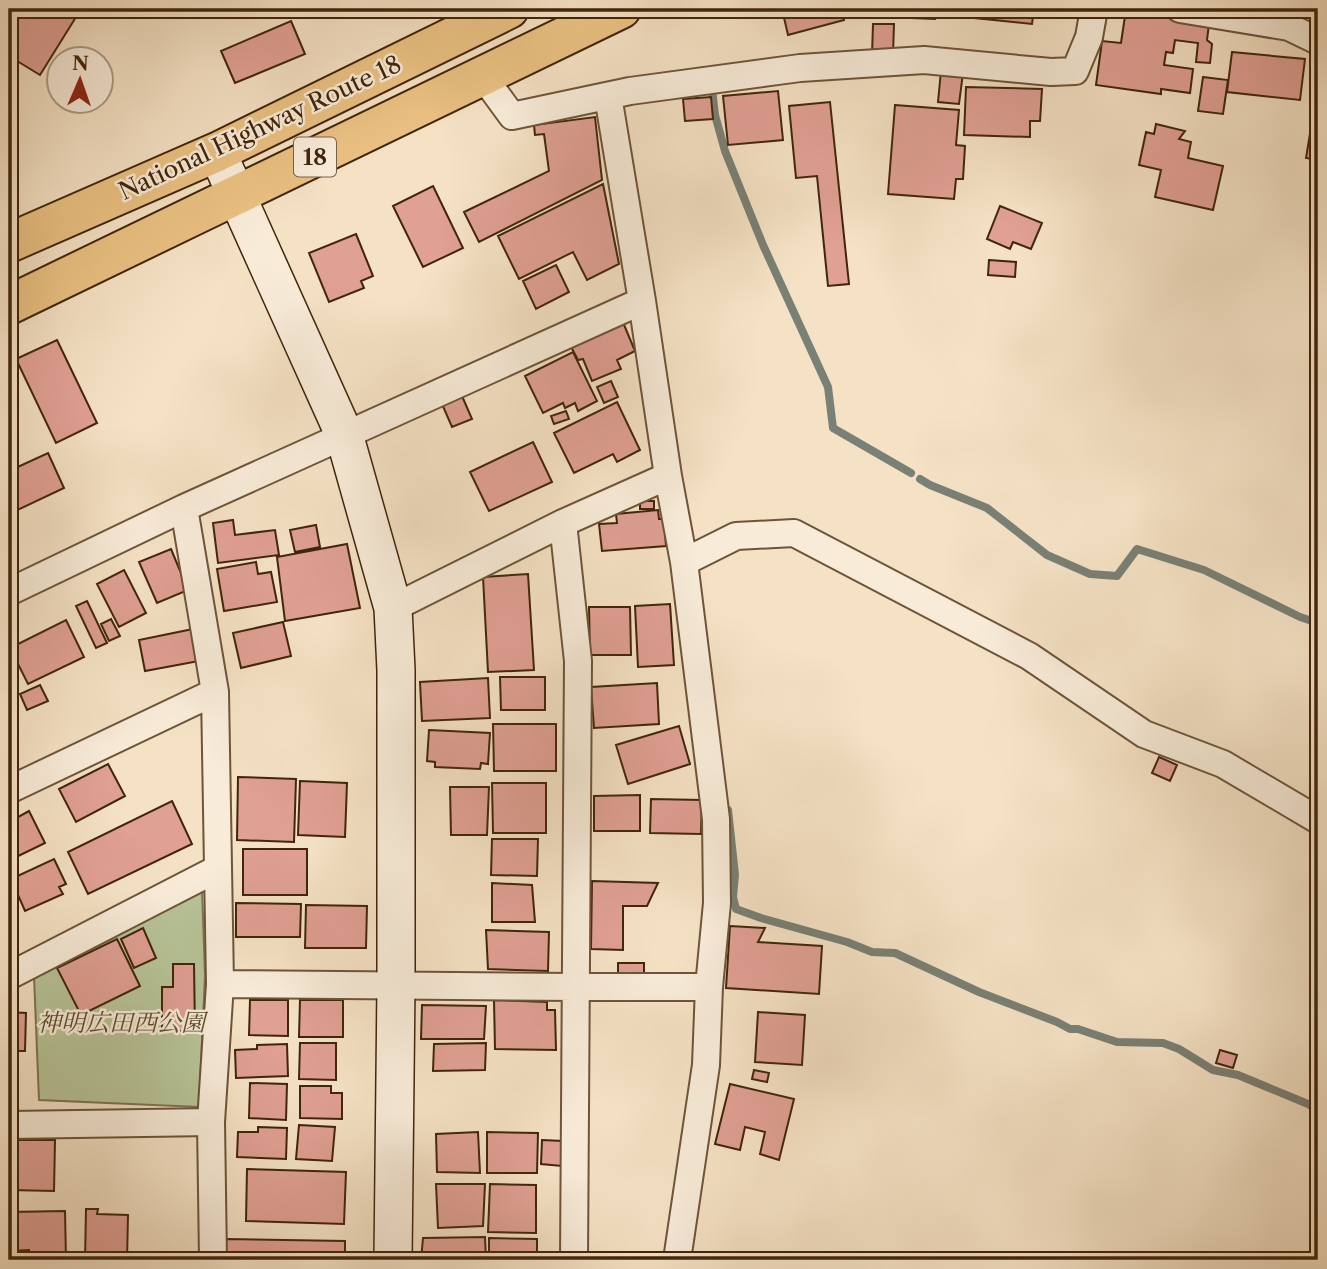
<svg xmlns="http://www.w3.org/2000/svg" width="1327" height="1269" font-family="'Libre Caslon Text','Noto Serif JP',serif">
	<style>
		.green { fill: #b7c498; stroke: #7c7451; stroke-width: 2 }
		.lines { fill: none; stroke-linecap: round; stroke-linejoin: round }
		.stream { stroke: #798075; stroke-width: 8 }
		.building { fill: #e0a094; stroke: #41250a; stroke-width: 2 }
		.street-casing { stroke: #6e5439; stroke-width: 30 }
		.secondary-casing { stroke: #41250a; stroke-width: 40 }
		.highway-casing { stroke: #41250a; stroke-width: 42 }
		.street { stroke: #f8ecd9; stroke-width: 26 }
		.secondary { stroke: #f8ecd9; stroke-width: 37 }
		.highway { stroke: #eac182; stroke-width: 38 }
		.labels { text-anchor: middle; stroke-width: 5; stroke-linejoin: round; paint-order: stroke }
		.shield { fill: #f8ecd9; stroke: #786148; stroke-width: 2 }
		.shield-label { font-size: 23px; font-weight: bold; fill: #41250a }
		.street-label { font-size: 24px; fill: #41250a; stroke: #f8ecd9 }
		.park-label { font-size: 24px; font-style: italic; fill: #5e4d2e; stroke: #f8ecd9 }
	</style>
	<rect width="100%" height="100%" fill="#f5e2c5"/>
	<filter id="stains"><feTurbulence type="fractalNoise" baseFrequency=".00286" numOctaves="4"/><feColorMatrix values="0 0 0 0 .2 0 0 0 0 .09 0 0 0 0 .02 0 0 0 .5 -.17"/></filter>
	<radialGradient id="worn" r=".72"><stop offset=".6" stop-color="#630" stop-opacity="0"/><stop offset="1" stop-color="#630" stop-opacity=".3"/></radialGradient>
	<!-- green -->
	<path class="green" d="M 202,889 L 205,975 L 199,1107 L 39,1100 L 34,976 Z"/>
	<g class="lines">
		<!-- stream -->
		<path class="stream" d="M 708,89 L 712,89 L 715,115 L 725,151 L 763,245 L 828,387 L 833,428 L 911,473
			M 920,479 L 930,485 L 987,508 L 1047,555 L 1090,574 L 1117,576 L 1137,549 L 1204,570 L 1300,617 L 1318,623
			M 728,810 L 735,875 L 733,897 L 736,909 L 761,918 L 847,942 L 872,952 L 895,953 L 979,992 L 1057,1022 L 1070,1029 L 1078,1029 L 1117,1042 L 1163,1043 L 1179,1049 L 1213,1070 L 1238,1075 L 1308,1104 L 1318,1110"/>
	</g>
	<!-- building -->
	<path class="building" d="M 9,9 L 81,9 L 40,75 L 9,56 Z
		M 299,9 L 311,9 L 312,15 L 300,17 Z
		M 782,9 L 841,9 L 844,20 L 788,35 Z
		M 912,9 L 935,9 L 935,19 L 912,18 Z
		M 977,9 L 1034,9 L 1032,24 L 975,18 Z
		M 1142,14 L 1209,24 L 1207,40 L 1212,44 L 1210,63 L 1196,62 L 1198,43 L 1175,40 L 1173,53 L 1166,52 L 1164,65 L 1193,69 L 1190,93 L 1161,89 L 1161,94 L 1096,85 L 1102,41 L 1121,43 L 1125,16 Z
		M 291,21 L 305,54 L 235,83 L 221,51 Z
		M 873,24 L 894,24 L 893,55 L 872,55 Z
		M 1232,52 L 1305,59 L 1300,100 L 1227,92 Z
		M 941,71 L 963,73 L 959,104 L 938,102 Z
		M 1203,77 L 1228,80 L 1223,114 L 1198,111 Z
		M 966,87 L 1042,89 L 1040,121 L 1030,121 L 1030,137 L 964,135 Z
		M 778,91 L 783,140 L 728,145 L 723,96 Z
		M 711,97 L 713,119 L 685,121 L 683,99 Z
		M 830,102 L 849,284 L 828,286 L 817,176 L 796,178 L 789,106 Z
		M 1315,103 L 1318,103 L 1318,160 L 1306,158 Z
		M 895,105 L 959,110 L 956,145 L 965,146 L 963,179 L 956,179 L 954,199 L 888,194 Z
		M 595,117 L 602,180 L 479,242 L 464,212 L 549,171 L 544,134 L 535,135 L 534,125 Z
		M 1156,124 L 1185,131 L 1179,139 L 1191,142 L 1188,158 L 1223,166 L 1213,210 L 1155,197 L 1161,170 L 1139,165 L 1146,132 L 1154,134 Z
		M 603,184 L 619,264 L 587,280 L 573,252 L 519,279 L 498,236 Z
		M 433,186 L 463,248 L 423,267 L 393,206 Z
		M 1000,206 L 1042,223 L 1031,249 L 1013,242 L 1010,249 L 987,239 Z
		M 356,234 L 373,276 L 361,281 L 364,288 L 329,302 L 309,253 Z
		M 989,260 L 1016,262 L 1015,277 L 988,275 Z
		M 556,265 L 569,292 L 536,309 L 523,281 Z
		M 622,320 L 635,351 L 617,360 L 621,369 L 592,381 L 583,359 L 578,360 L 568,341 Z
		M 57,340 L 97,423 L 56,443 L 16,359 Z
		M 573,352 L 597,401 L 578,411 L 575,403 L 565,408 L 563,403 L 543,413 L 525,376 Z
		M 611,381 L 618,397 L 604,403 L 597,387 Z
		M 462,396 L 472,419 L 452,427 L 442,404 Z
		M 617,402 L 640,450 L 617,462 L 613,454 L 574,473 L 554,433 Z
		M 566,411 L 569,419 L 554,424 L 551,416 Z
		M 533,442 L 552,482 L 489,511 L 470,472 Z
		M 48,453 L 64,488 L 9,514 L 9,471 Z
		M 640,501 L 654,501 L 654,509 L 640,509 Z
		M 658,510 L 659,519 L 664,519 L 666,546 L 602,551 L 599,524 L 617,523 L 616,514 Z
		M 233,520 L 235,535 L 275,530 L 279,555 L 218,563 L 213,523 Z
		M 316,525 L 320,547 L 295,552 L 290,530 Z
		M 347,544 L 360,608 L 285,621 L 277,557 Z
		M 171,549 L 188,590 L 157,603 L 139,562 Z
		M 256,562 L 258,574 L 271,572 L 277,602 L 224,611 L 217,569 Z
		M 124,570 L 146,613 L 119,627 L 97,584 Z
		M 528,574 L 534,670 L 488,672 L 483,577 Z
		M 87,601 L 107,643 L 96,648 L 76,606 Z
		M 670,604 L 674,665 L 638,667 L 635,606 Z
		M 589,607 L 630,607 L 631,655 L 590,655 Z
		M 111,619 L 120,636 L 109,641 L 101,624 Z
		M 66,620 L 84,657 L 28,684 L 10,648 Z
		M 283,622 L 291,656 L 241,668 L 233,633 Z
		M 193,629 L 199,661 L 145,671 L 139,640 Z
		M 500,677 L 545,677 L 545,710 L 501,710 Z
		M 488,678 L 490,718 L 422,721 L 420,682 Z
		M 657,683 L 659,724 L 594,728 L 591,687 Z
		M 40,685 L 48,701 L 27,710 L 20,694 Z
		M 493,724 L 556,724 L 556,771 L 494,771 Z
		M 679,726 L 690,764 L 628,784 L 616,745 Z
		M 429,730 L 490,733 L 488,764 L 481,763 L 480,769 L 435,767 L 435,762 L 427,761 Z
		M 1159,757 L 1177,765 L 1170,781 L 1152,773 Z
		M 108,764 L 125,796 L 76,822 L 59,789 Z
		M 238,777 L 296,779 L 294,842 L 237,840 Z
		M 300,781 L 347,783 L 345,837 L 298,835 Z
		M 492,783 L 546,783 L 546,833 L 493,833 Z
		M 450,787 L 489,787 L 487,835 L 451,835 Z
		M 640,795 L 640,831 L 594,831 L 594,796 Z
		M 651,799 L 702,800 L 701,834 L 650,833 Z
		M 172,801 L 192,844 L 88,894 L 68,852 Z
		M 29,811 L 45,843 L 10,860 L 9,857 L 9,822 Z
		M 492,839 L 538,839 L 537,876 L 491,875 Z
		M 243,849 L 307,849 L 307,895 L 243,895 Z
		M 54,859 L 66,884 L 59,887 L 63,894 L 25,911 L 11,879 Z
		M 592,881 L 658,883 L 647,906 L 623,906 L 623,950 L 591,949 Z
		M 492,883 L 532,885 L 535,922 L 492,922 Z
		M 236,903 L 301,904 L 300,937 L 236,937 Z
		M 306,905 L 367,906 L 366,948 L 305,948 Z
		M 730,926 L 765,928 L 758,942 L 822,946 L 819,994 L 726,988 Z
		M 143,928 L 156,958 L 134,968 L 121,939 Z
		M 486,930 L 549,932 L 548,971 L 488,969 Z
		M 117,939 L 140,986 L 81,1015 L 57,968 Z
		M 618,963 L 644,963 L 644,973 L 618,973 Z
		M 173,964 L 194,964 L 195,1031 L 162,1031 L 162,987 L 173,987 Z
		M 250,1000 L 288,1000 L 288,1036 L 249,1035 Z
		M 300,1000 L 343,1000 L 343,1037 L 299,1037 Z
		M 494,1000 L 547,1002 L 547,1010 L 555,1010 L 556,1050 L 495,1049 Z
		M 422,1005 L 486,1006 L 484,1039 L 421,1039 Z
		M 9,1012 L 26,1013 L 25,1051 L 9,1051 Z
		M 758,1012 L 805,1015 L 802,1065 L 755,1062 Z
		M 300,1043 L 336,1043 L 336,1080 L 299,1079 Z
		M 486,1043 L 485,1070 L 433,1071 L 434,1044 Z
		M 287,1044 L 288,1076 L 236,1078 L 235,1050 L 257,1049 L 257,1045 Z
		M 1220,1050 L 1237,1055 L 1233,1068 L 1216,1063 Z
		M 754,1070 L 769,1073 L 767,1082 L 752,1079 Z
		M 250,1083 L 287,1084 L 286,1120 L 249,1118 Z
		M 730,1084 L 794,1099 L 779,1160 L 760,1154 L 765,1132 L 745,1127 L 740,1150 L 715,1144 Z
		M 300,1086 L 331,1086 L 331,1093 L 342,1093 L 342,1119 L 300,1118 Z
		M 299,1125 L 335,1127 L 332,1161 L 296,1159 Z
		M 258,1127 L 287,1128 L 286,1159 L 237,1157 L 238,1132 L 258,1132 Z
		M 478,1132 L 480,1173 L 437,1172 L 436,1134 Z
		M 487,1132 L 538,1133 L 537,1173 L 487,1173 Z
		M 9,1140 L 55,1140 L 54,1191 L 9,1190 Z
		M 542,1140 L 563,1141 L 562,1166 L 541,1164 Z
		M 247,1169 L 346,1172 L 344,1224 L 246,1221 Z
		M 436,1184 L 485,1184 L 483,1226 L 438,1228 Z
		M 490,1184 L 536,1185 L 536,1233 L 488,1232 Z
		M 86,1209 L 98,1209 L 97,1214 L 128,1215 L 127,1260 L 85,1260 Z
		M 65,1211 L 66,1260 L 30,1260 L 29,1250 L 9,1251 L 9,1212 Z
		M 485,1237 L 486,1260 L 421,1260 L 423,1238 Z
		M 489,1238 L 537,1239 L 537,1260 L 489,1260 Z
		M 225,1239 L 345,1241 L 345,1260 L 225,1260 Z"/>
	<g class="lines">
		<defs>
			<path id="street" d="M 1180,9 L 1289,27 L 1318,41
				M 482,75 L 512,116 L 630,91 L 800,68 L 924,60 L 1051,72 L 1075,71 L 1089,37 L 1094,9
				M 608,96 L 642,301 L 668,476 L 684,562 L 716,819 L 717,903 L 709,987 L 706,1065 L 677,1260
				M 184,508 L 215,692 L 220,984 L 211,1122 L 213,1260
				M 563,523 L 578,661 L 574,1260
				M 684,562 L 736,536 L 794,533 L 1029,656 L 1144,734 L 1223,764 L 1318,820
				M 9,592 L 184,508 L 642,301
				M 393,608 L 563,523 L 668,476
				M 9,790 L 215,692
				M 9,976 L 217,869
				M 220,984 L 575,987 L 709,987
				M 9,1125 L 211,1122"/>
			<path id="secondary" d="M 217,152 L 344,434 L 393,608 L 396,670 L 396,985 L 393,1260"/>
			<path id="highway" d="M 9,243 L 217,152 L 509,9
				M 9,305 L 621,9"/>
		</defs>
		<!-- street casing -->
		<use href="#street" class="street-casing"/>
		<!-- secondary casing -->
		<use href="#secondary" class="secondary-casing"/>
		<!-- highway casing -->
		<use href="#highway" class="highway-casing"/>
		<!-- street -->
		<use href="#street" class="street"/>
		<!-- secondary -->
		<use href="#secondary" class="secondary"/>
		<!-- highway -->
		<use href="#highway" class="highway"/>
	</g>
	<g class="labels">
		<!-- shield labels -->
		<rect class="shield" x="294" y="137.5" width="42" height="39" rx="5"/>
		<g class="shield-label">
			<text x="315" y="165">18</text>
		</g>
		<!-- street labels -->
		<g class="street-label">
			<text transform="translate(260 128) rotate(-25)" y="8">National Highway Route 18</text>
		</g>
		<!-- park labels -->
		<g class="park-label">
			<text x="121" y="1031">神明広田西公園</text>
		</g>
	</g>
	<!-- margin -->
	<rect width="1327" height="1269" fill="none" stroke="#f5e2c5" stroke-width="35"/>
	<rect x="10" y="10" width="1306" height="1248" fill="none" stroke="#41250a" stroke-width="3.5"/>
	<rect x="18" y="18" width="1292" height="1234" fill="none" stroke="#41250a" stroke-width="2"/>
	<!-- north arrow -->
	<g transform="translate(80 80) rotate(2)"><circle r="33" fill="#f8ecd9" stroke="#af9c86" stroke-width="2"/>
	<path d="M0-5L12 26L0 18L-12 26Z" fill="#8f2418"/>
	<text y="-10" font-size="19" font-weight="bold" text-anchor="middle" fill="#41250a">N</text>
	</g>
	<rect width="100%" height="100%" filter="url(#stains)"/>
	<rect width="100%" height="100%" fill="url(#worn)"/>
</svg>
